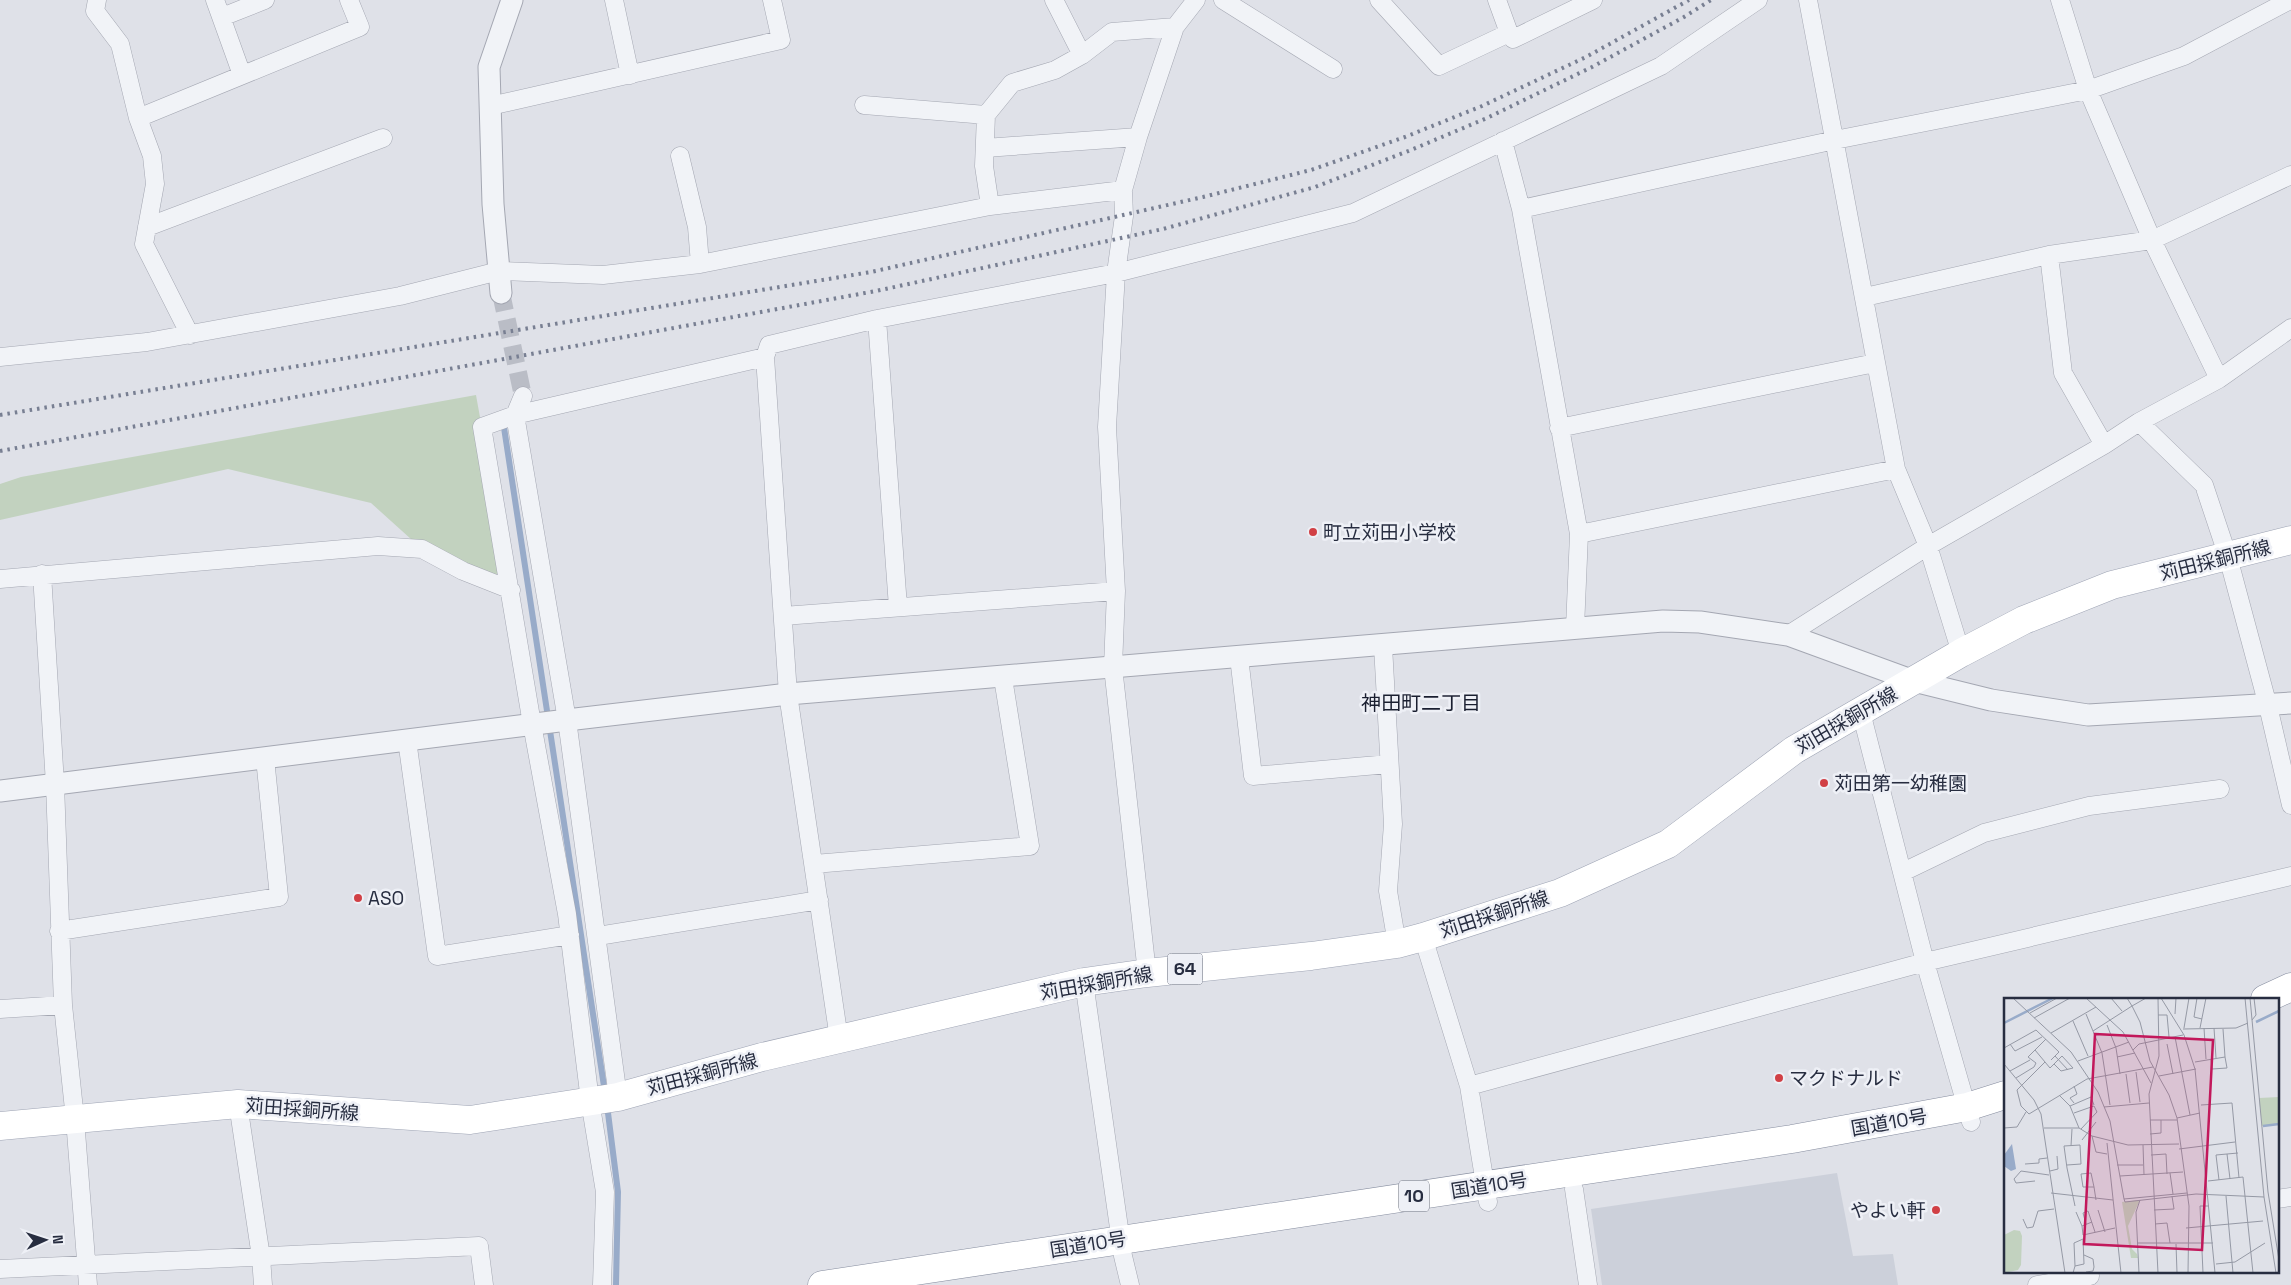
<svg xmlns="http://www.w3.org/2000/svg" width="2291" height="1285" font-family="'Space Grotesk','Noto Sans JP',sans-serif">
	<style>
		.built { fill: #ccd0da }
		.green { fill: #c2d2bf }
		.lines { fill: none; stroke-linecap: round; stroke-linejoin: round }
		.stream { stroke: #98abc9; stroke-width: 6 }
		.minor-tunnel { stroke: #babdc6; stroke-width: 18; stroke-dasharray: 18 9; stroke-linecap: butt }
		.minor-casing { stroke: #a4a7b2; stroke-width: 19 }
		.tertiary-casing { stroke: #a4a7b2; stroke-width: 23 }
		.primary-casing { stroke: #9ea4b4; stroke-width: 29 }
		.trunk-casing { stroke: #868d9f; stroke-width: 29 }
		.minor { stroke: #f1f3f7; stroke-width: 18 }
		.tertiary { stroke: #f1f3f7; stroke-width: 21 }
		.primary { stroke: #fff; stroke-width: 28 }
		.trunk { stroke: #fff; stroke-width: 28 }
		.rail { stroke: #787f92; stroke-width: 4; stroke-dasharray: 2.5 5; stroke-linecap: butt }
		.poi-dot { fill: #d14045; stroke: #eef0f6; stroke-width: 2 }
		.labels { text-anchor: middle; stroke-width: 5; stroke-linejoin: round; paint-order: stroke }
		.shield { fill: #eef0f6; stroke: #636877; stroke-width: 1 }
		.shield-label { font-size: 18px; font-weight: bold; fill: #272d40 }
		.poi-label { font-size: 19px; fill: #272d40; stroke: #eef0f6; text-anchor: start }
		.street-label { font-size: 19px; fill: #272d40; stroke: #eef0f6 }
		.neighbourhood-label { font-size: 20px; fill: #1a1f30; stroke: #eef0f6 }
		.inset-river { fill: none; stroke: #98abc9; stroke-width: 2.5 }
		.inset-road { fill: none; stroke: #9599a5; stroke-width: 1 }
		.view { fill: #c2185b; fill-opacity: 0.15; stroke: #c2185b; stroke-width: 2.5 }
		.inset-edge { fill: none; stroke: #272d40; stroke-width: 2.5 }
	</style>
	<rect width="100%" height="100%" fill="#dfe1e8"/>
	<!-- built -->
	<path class="built" d="M 1837,1173 L 1853,1256 L 1893,1254 L 1898,1285 L 1602,1285 L 1591,1209 Z"/>
	<!-- green -->
	<path class="green" d="M 476,395 L 511,590 L 422,549 L 371,503 L 228,469 L 0,520 L 0,484 L 21,477 Z"/>
	<g class="lines">
		<!-- stream -->
		<path class="stream" d="M 503,421 L 605,1093
			M 607,1105 L 618,1192 L 616,1285"/>
		<!-- minor-tunnel -->
		<path class="minor-tunnel" d="M 501,293 L 523,396"/>
		<defs>
			<path id="minor" d="M 97,0 L 95,11 L 120,44 L 138,118 L 152,156 L 155,184 L 144,244 L 190,335
				M 215,0 L 242,75
				M 614,0 L 630,75
				M 1054,0 L 1082,55
				M 1223,0 L 1333,69
				M 1379,0 L 1439,66 L 1509,33 L 1497,0
				M 1808,0 L 1896,469 L 1928,546 L 1961,653
				M 2060,0 L 2088,90 L 2152,240 L 2219,379
				M 222,17 L 265,0
				M 1509,33 L 1513,39 L 1593,0
				M 864,105 L 986,115
				M 490,106 L 781,40 L 772,0
				M 138,118 L 360,27 L 349,0
				M 1503,141 L 1521,209 L 1579,534 L 1575,628
				M 985,148 L 1138,137
				M 680,156 L 697,227 L 700,264
				M 990,206 L 984,166 L 986,115 L 1012,83 L 1055,70 L 1082,55 L 1112,32 L 1175,27
				M 1521,209 L 1835,140 L 2088,90 L 2184,56 L 2290,0
				M 147,227 L 383,138
				M 2049,255 L 2063,373 L 2104,445
				M 1865,297 L 2049,255 L 2152,240 L 2291,175
				M 877,319 L 898,607
				M 0,357 L 147,342 L 400,296 L 499,271 L 603,275 L 700,264 L 990,206 L 1123,190
				M 523,396 L 515,415 L 567,720 L 618,1097
				M 2139,422 L 2204,485 L 2228,557 L 2268,706 L 2291,805
				M 1559,428 L 1875,363
				M 1579,534 L 1896,469
				M 42,574 L 55,784 L 63,1005 L 75,1119 L 88,1285
				M 0,579 L 378,546 L 422,549 L 463,571 L 511,590
				M 783,616 L 1116,591
				M 1788,635 L 1928,546 L 2104,445 L 2139,422 L 2219,379 L 2291,328
				M 1383,646 L 1393,824 L 1388,891 L 1397,944
				M 1239,657 L 1253,776 L 1389,764
				M 1861,712 L 1925,962 L 1971,1122
				M 407,740 L 437,956 L 570,935
				M 814,864 L 1030,846 L 1003,678
				M 1903,872 L 1984,833 L 2089,806 L 2220,789
				M 59,931 L 279,897 L 265,758
				M 598,936 L 819,900
				M 1423,937 L 1469,1086 L 1488,1202
				M 1147,973 L 1113,667 L 1116,591 L 1107,427 L 1116,273 L 1124,216 L 1123,190 L 1138,137 L 1175,27 L 1196,0
				M 1084,982 L 1123,1256 L 1130,1285
				M 0,1009 L 63,1005
				M 839,1039 L 788,694 L 765,357 L 769,345 L 877,319 L 1116,273 L 1353,213 L 1661,66 L 1758,0
				M 1469,1086 L 1925,962 L 2291,876
				M 238,1104 L 261,1257 L 263,1285
				M 1574,1189 L 1588,1285
				M 2277,1199 L 2291,1197
				M 0,1269 L 479,1246 L 484,1285
				M 602,1285 L 605,1192 L 590,1101 L 567,914 L 532,724 L 482,427 L 515,415 L 765,357
				M 2037,1285 L 2090,1276"/>
			<path id="tertiary" d="M 501,293 L 493,204 L 489,67 L 512,0
				M 0,791 L 567,720 L 788,694 L 1663,621 L 1700,622 L 1788,635 L 1914,681 L 1991,700 L 2088,715 L 2291,703"/>
			<path id="primary" d="M 0,1126 L 238,1104 L 470,1120 L 618,1097 L 762,1057 L 1084,982 L 1147,973 L 1311,956 L 1397,944 L 1423,937 L 1560,893 L 1668,844 L 1794,750 L 1961,653 L 2024,620 L 2112,585 L 2291,540"/>
			<path id="trunk" d="M 2265,999 L 2291,987
				M 822,1285 L 1792,1139 L 1967,1107 L 2005,1095"/>
		</defs>
		<!-- minor casing -->
		<use href="#minor" class="minor-casing"/>
		<!-- tertiary casing -->
		<use href="#tertiary" class="tertiary-casing"/>
		<!-- primary casing -->
		<use href="#primary" class="primary-casing"/>
		<!-- trunk casing -->
		<use href="#trunk" class="trunk-casing"/>
		<!-- minor -->
		<use href="#minor" class="minor"/>
		<!-- tertiary -->
		<use href="#tertiary" class="tertiary"/>
		<!-- primary -->
		<use href="#primary" class="primary"/>
		<!-- trunk -->
		<use href="#trunk" class="trunk"/>
		<!-- rail -->
		<path class="rail" d="M 0,415 L 871,272 L 1203,197 L 1311,170 L 1405,137 L 1482,106 L 1586,57 L 1689,0
			M 0,451 L 876,291 L 1163,229 L 1315,187 L 1411,150 L 1487,118 L 1592,67 L 1684,17 L 1711,0"/>
	</g>
	<!-- markers -->
	<g class="poi-dot">
		<circle cx="1313" cy="532" r="5"/>
		<circle cx="1824" cy="783" r="5"/>
		<circle cx="358" cy="898" r="5"/>
		<circle cx="1779" cy="1078" r="5"/>
		<circle cx="1936" cy="1210" r="5"/>
	</g>
	<g class="labels">
		<!-- shield labels -->
		<g class="shield">
			<rect x="1167.5" y="953.5" width="35" height="31" rx="4"/>
			<rect x="1399" y="1180.5" width="30" height="31" rx="4"/>
		</g>
		<g class="shield-label">
			<text x="1185" y="975">64</text>
			<text x="1414" y="1202">10</text>
		</g>
		<!-- poi labels -->
		<g class="poi-label">
			<text x="1323" y="539">町立苅田小学校</text>
			<text x="1834" y="790">苅田第一幼稚園</text>
			<text x="368" y="905">ASO</text>
			<text x="1789" y="1085">マクドナルド</text>
			<text x="1926" y="1217" text-anchor="end">やよい軒</text>
		</g>
		<!-- street labels -->
		<g class="street-label">
			<text transform="translate(2215 560) rotate(-14)" y="7">苅田採銅所線</text>
			<text transform="translate(1846 720) rotate(-30)" y="7">苅田採銅所線</text>
			<text transform="translate(1494 914) rotate(-18)" y="7">苅田採銅所線</text>
			<text transform="translate(1096 983) rotate(-10)" y="7">苅田採銅所線</text>
			<text transform="translate(702 1074) rotate(-15)" y="7">苅田採銅所線</text>
			<text transform="translate(302 1109) rotate(4)" y="7">苅田採銅所線</text>
			<text transform="translate(1889 1122) rotate(-10)" y="7">国道10号</text>
			<text transform="translate(1489 1185) rotate(-9)" y="7">国道10号</text>
			<text transform="translate(1088 1244) rotate(-9)" y="7">国道10号</text>
		</g>
		<!-- neighbourhood labels -->
		<g class="neighbourhood-label">
			<text x="1421" y="710">神田町二丁目</text>
		</g>
	</g>
	<!-- overview -->
	<g transform="translate(2004 998)">
		<rect width="275" height="275" fill="#dfe1e8"/>
		<path d="M 275,99 L 275,126 L 258,128 L 255,100 ZM 136,202 L 124,228 L 128,251 L 133,256 L 134,260 L 127,260 L 118,204 ZM 10,232 L 16,233 L 18,238 L 17,267 L 14,272 L 0,275 L 0,237 Z" fill="#c2d2bf"/>
		<path d="M 8,146 L 12,171 L 7,173 L 0,168 L 0,157 Z" fill="#98abc9"/>
		<path class="inset-river" d="M 252,24 L 275,13M 0,25 L 49,0M 259,128 L 275,126"/>
		<path class="inset-road" d="M 9,0 L 67,54 L 94,94 L 106,123 L 120,201M 82,0 L 119,34 L 147,85M 107,0 L 118,13M 142,0 L 128,8 L 136,24 L 146,63 L 165,97 L 173,120 L 185,208 L 184,275M 157,0 L 180,37 L 191,71 L 211,275M 193,0 L 190,19 L 198,21M 241,0 L 260,199 L 272,275M 246,0 L 264,194 L 275,262M 26,15 L 53,0M 82,16 L 98,55 L 106,107M 171,16 L 172,0M 154,17 L 163,17 L 165,39M 30,20 L 66,0M 248,22 L 252,17 L 250,0M 69,23 L 84,58M 103,27 L 112,50 L 116,76M 180,30 L 185,0M 196,30 L 202,0M 200,30 L 202,61M 210,30 L 212,60M 179,31 L 232,30 L 244,25M 89,33 L 128,8 L 123,0M 47,35 L 92,9M 171,39 L 186,117M 42,41 L 31,52 L 46,70 L 58,58 L 69,70 L 57,73 L 50,66M 6,46 L 11,53 L 38,39M 163,46 L 169,76M 0,50 L 32,32 L 55,54 L 51,58M 129,52 L 135,46 L 179,37M 113,59 L 131,55M 207,61 L 208,71 L 223,70 L 221,59M 47,62 L 51,58 L 64,72M 74,63 L 125,44M 41,64 L 13,92 L 17,108 L 25,116 L 83,81 L 149,69M 191,64 L 221,59 L 219,31M 0,66 L 30,102 L 37,116 L 61,275M 6,73 L 26,62M 132,74 L 136,104M 122,76 L 126,105M 155,78 L 192,71M 12,80 L 30,69 L 32,65 L 24,59 L 31,52M 55,97 L 66,108 L 75,130 L 88,138 L 124,147 L 175,146M 70,105 L 66,100 L 73,96 L 70,88M 197,107 L 228,105 L 235,180M 66,108 L 87,99 L 90,107M 100,109 L 145,105M 70,115 L 90,108 L 93,114 L 77,131M 173,120 L 196,115M 146,122 L 173,122M 0,130 L 13,129 L 22,114M 40,130 L 75,130M 146,136 L 157,135 L 157,122M 88,138 L 92,154 L 103,156M 78,142 L 92,124M 103,145 L 117,275M 139,147 L 140,177M 67,148 L 68,131M 175,151 L 231,144M 223,156 L 226,181M 147,157 L 162,156 L 163,176M 21,166 L 35,165 L 35,161 L 43,160M 63,167 L 77,166 L 76,147 L 60,148 L 63,170 L 71,208M 113,167 L 139,167M 46,173 L 54,171 L 53,158M 166,175 L 169,196M 116,178 L 179,174M 215,182 L 212,157 L 234,155M 31,183 L 12,185 L 10,181 L 17,173 L 45,177M 204,183 L 239,179 L 249,275M 90,189 L 79,189 L 77,176 L 87,175 L 90,189 L 92,202M 47,195 L 109,202M 222,198 L 229,275M 120,201 L 121,204 L 192,196 L 260,199M 120,201 L 183,195M 94,212 L 101,234M 150,212 L 170,211 L 168,198M 72,214 L 78,228M 19,221 L 23,230 L 29,229 L 34,213 L 50,211M 88,224 L 78,228 L 79,237 L 111,230M 82,226 L 79,215 L 84,213 L 91,234M 151,226 L 163,225 L 166,245M 182,230 L 259,223M 133,245 L 209,245M 172,246 L 173,275M 80,257 L 89,261 L 90,269 L 89,273 L 82,274M 212,266 L 231,264 L 261,245M 69,275 L 71,268 L 80,266 L 79,241 L 70,245 L 71,268M 135,275 L 132,214 L 136,202M 154,275 L 145,96 L 155,58 L 154,0M 199,275 L 196,208 L 205,208"/>
		<path class="view" d="M 91,36 L 209,42 L 198,252 L 80,246 Z"/>
		<rect width="275" height="275" class="inset-edge"/>
	</g>
	<!-- north arrow -->
	<g transform="translate(45 1240) rotate(87)" stroke="#eef0f6" stroke-width="4" paint-order="stroke">
	<path d="M0-4L9 19L0 12L-9 19Z" fill="#272d40"/>
	<text y="-8" font-size="14" font-weight="bold" text-anchor="middle" fill="#272d40">N</text>
	</g>
</svg>
